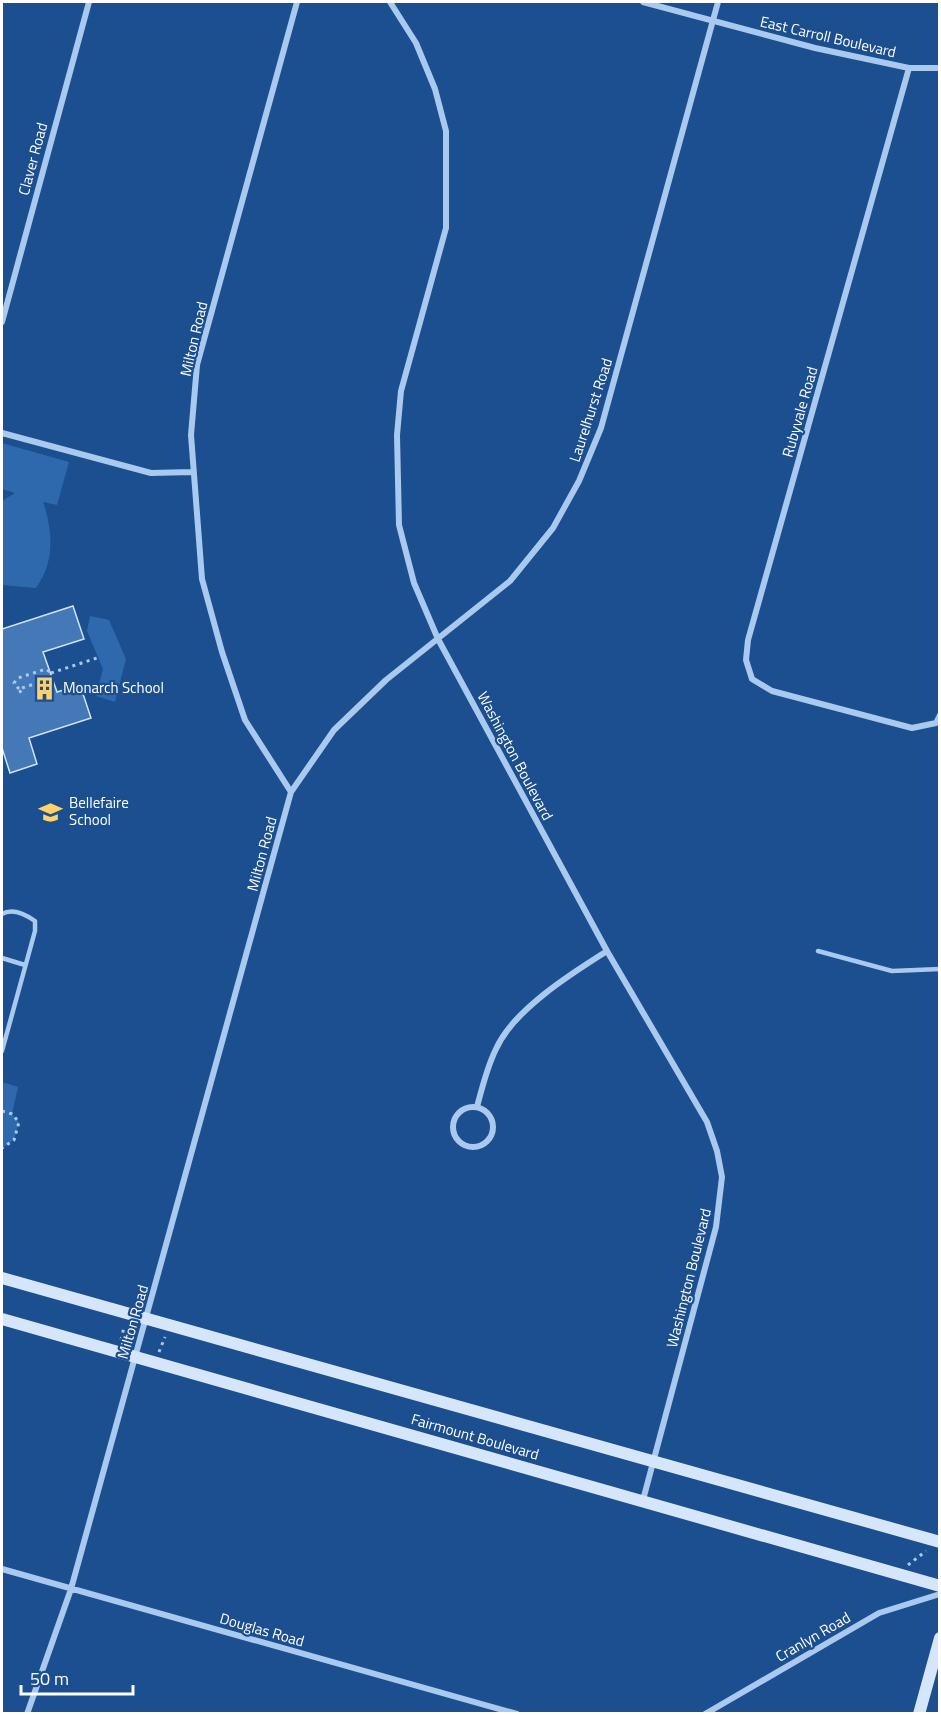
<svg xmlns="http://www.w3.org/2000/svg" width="941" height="1715" font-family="'Titillium Web',sans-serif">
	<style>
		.green { fill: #2e69ad }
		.building { fill: #4478b7; stroke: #cfe3fa; stroke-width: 1.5 }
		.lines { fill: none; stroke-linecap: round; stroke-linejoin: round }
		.path { stroke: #a9c9ee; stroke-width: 3; stroke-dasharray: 3 4.5; stroke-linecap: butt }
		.lane { stroke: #a9c9ee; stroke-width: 4.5 }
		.street { stroke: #a9c9ee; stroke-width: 6 }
		.secondary { stroke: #d6e6fa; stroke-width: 12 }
		.labels { text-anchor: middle; stroke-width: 4.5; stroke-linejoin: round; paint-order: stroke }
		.street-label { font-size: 15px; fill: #fff; stroke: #1b4f8f }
		.poi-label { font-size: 15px; fill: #fff; stroke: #1b4f8f; text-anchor: start }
	</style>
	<rect width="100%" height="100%" fill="#1b4f8f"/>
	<!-- green -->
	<path class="green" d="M 2,443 L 69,462 L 57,505 L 43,502 C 53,531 55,562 36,588 L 2,585 L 2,501 L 15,493 L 2,489 Z
		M 90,616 L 109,620 L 126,659 L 115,702 L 96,696 L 103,669 L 87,631 Z
		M 2,1082 L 18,1087 L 12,1114 L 19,1122 L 14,1140 L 2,1148 Z"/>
	<!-- building -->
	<path class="building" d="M 73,606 L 84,639 L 43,652 L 57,692 L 80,685 L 91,718 L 29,738 L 37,764 L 10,773 L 2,748 L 2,629 Z"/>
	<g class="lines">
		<!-- path -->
		<path class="path" d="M 51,673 L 97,658
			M 19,689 L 14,683 L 18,678 L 46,669 L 51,673 L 50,679 L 19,689 L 21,693
			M 2,1111 L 12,1114 L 19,1122 L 14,1140 L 2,1148
			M 121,1340 L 124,1327
			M 159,1352 L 165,1337
			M 908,1565 L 926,1551"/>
		<!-- lane -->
		<path class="lane" d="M 2,914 C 12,908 25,914 35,921 L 35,931 L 2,1051
			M 818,951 L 892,971 L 940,969
			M 2,958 L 25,965"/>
		<!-- street -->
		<path class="street" d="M 390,2 L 416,43 L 435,89 L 446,131 L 446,228 L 401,391 L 397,435 L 399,525 L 414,583 L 438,639 L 607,951 L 707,1122 L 717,1151 L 722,1177 L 716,1227 L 643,1500
			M 643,2 L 815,48 L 909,68 L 940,68
			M 909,68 L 748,640 L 746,660 L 752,679 L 772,691 L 912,728 L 936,723 L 940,715
			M 2,322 L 89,2
			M 2,433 L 151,473 L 192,472
			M 291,792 L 334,730 L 386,680 L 510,581 L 553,528 L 579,481 L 601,428 L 718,2
			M453 1127a20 20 0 1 1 40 0a20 20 0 1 1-40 0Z
			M 477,1107 C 482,1088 487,1067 496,1049 C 513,1010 572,973 607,951
			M 2,1569 L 517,1714
			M 27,1714 L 71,1589 L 291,792 L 245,720 L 222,652 L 202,579 L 191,435 L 197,365 L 297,2
			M 705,1714 L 879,1613 L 940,1594"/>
		<!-- secondary -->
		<path class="secondary" d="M 2,1278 L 940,1542
			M 2,1319 L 940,1586
			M 919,1714 L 940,1638"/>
	</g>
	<!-- icons -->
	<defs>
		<symbol id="building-bare" viewBox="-9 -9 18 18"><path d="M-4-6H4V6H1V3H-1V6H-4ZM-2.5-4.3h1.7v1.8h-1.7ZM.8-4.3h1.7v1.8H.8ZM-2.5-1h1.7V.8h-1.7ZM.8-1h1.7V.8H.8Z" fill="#ffd166" stroke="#1b4f8f" stroke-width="2.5" paint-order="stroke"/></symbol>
		<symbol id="school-bare" viewBox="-9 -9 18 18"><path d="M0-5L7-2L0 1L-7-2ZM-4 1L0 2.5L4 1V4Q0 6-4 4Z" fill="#ffd166" stroke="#1b4f8f" stroke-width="2.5" paint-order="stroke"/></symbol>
	</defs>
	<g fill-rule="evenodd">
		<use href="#building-bare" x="28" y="672" width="33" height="33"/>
		<use href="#school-bare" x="34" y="796" width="33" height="33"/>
	</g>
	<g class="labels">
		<!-- street labels -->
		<g class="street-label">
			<text transform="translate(828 37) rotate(13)" y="5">East Carroll Boulevard</text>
			<text transform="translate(33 159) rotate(-75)" y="5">Claver Road</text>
			<text transform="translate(194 339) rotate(-77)" y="5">Milton Road</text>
			<text transform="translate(591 410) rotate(-72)" y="5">Laurelhurst Road</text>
			<text transform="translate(800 412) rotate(-74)" y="5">Rubyvale Road</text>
			<text transform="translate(515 756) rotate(62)" y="5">Washington Boulevard</text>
			<text transform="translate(262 854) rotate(-75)" y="5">Milton Road</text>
			<text transform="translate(689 1278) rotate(-76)" y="5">Washington Boulevard</text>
			<text transform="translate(133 1322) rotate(-74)" y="5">Milton Road</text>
			<text transform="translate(475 1437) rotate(16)" y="5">Fairmount Boulevard</text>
			<text transform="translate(262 1630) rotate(16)" y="5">Douglas Road</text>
			<text transform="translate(813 1637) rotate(-30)" y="5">Cranlyn Road</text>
		</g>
		<!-- poi labels -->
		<g class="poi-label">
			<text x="63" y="693">Monarch School</text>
			<text x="69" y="808">Bellefaire<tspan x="69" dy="17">School</tspan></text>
		</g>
	</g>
	<!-- border -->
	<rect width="941" height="1715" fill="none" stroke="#ffffff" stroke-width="6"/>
	<!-- scale -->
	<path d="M21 1685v9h112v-9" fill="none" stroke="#ffffff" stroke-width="3"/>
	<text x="30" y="1685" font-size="18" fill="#ffffff" stroke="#1b4f8f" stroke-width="4.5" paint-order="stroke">50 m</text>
</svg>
